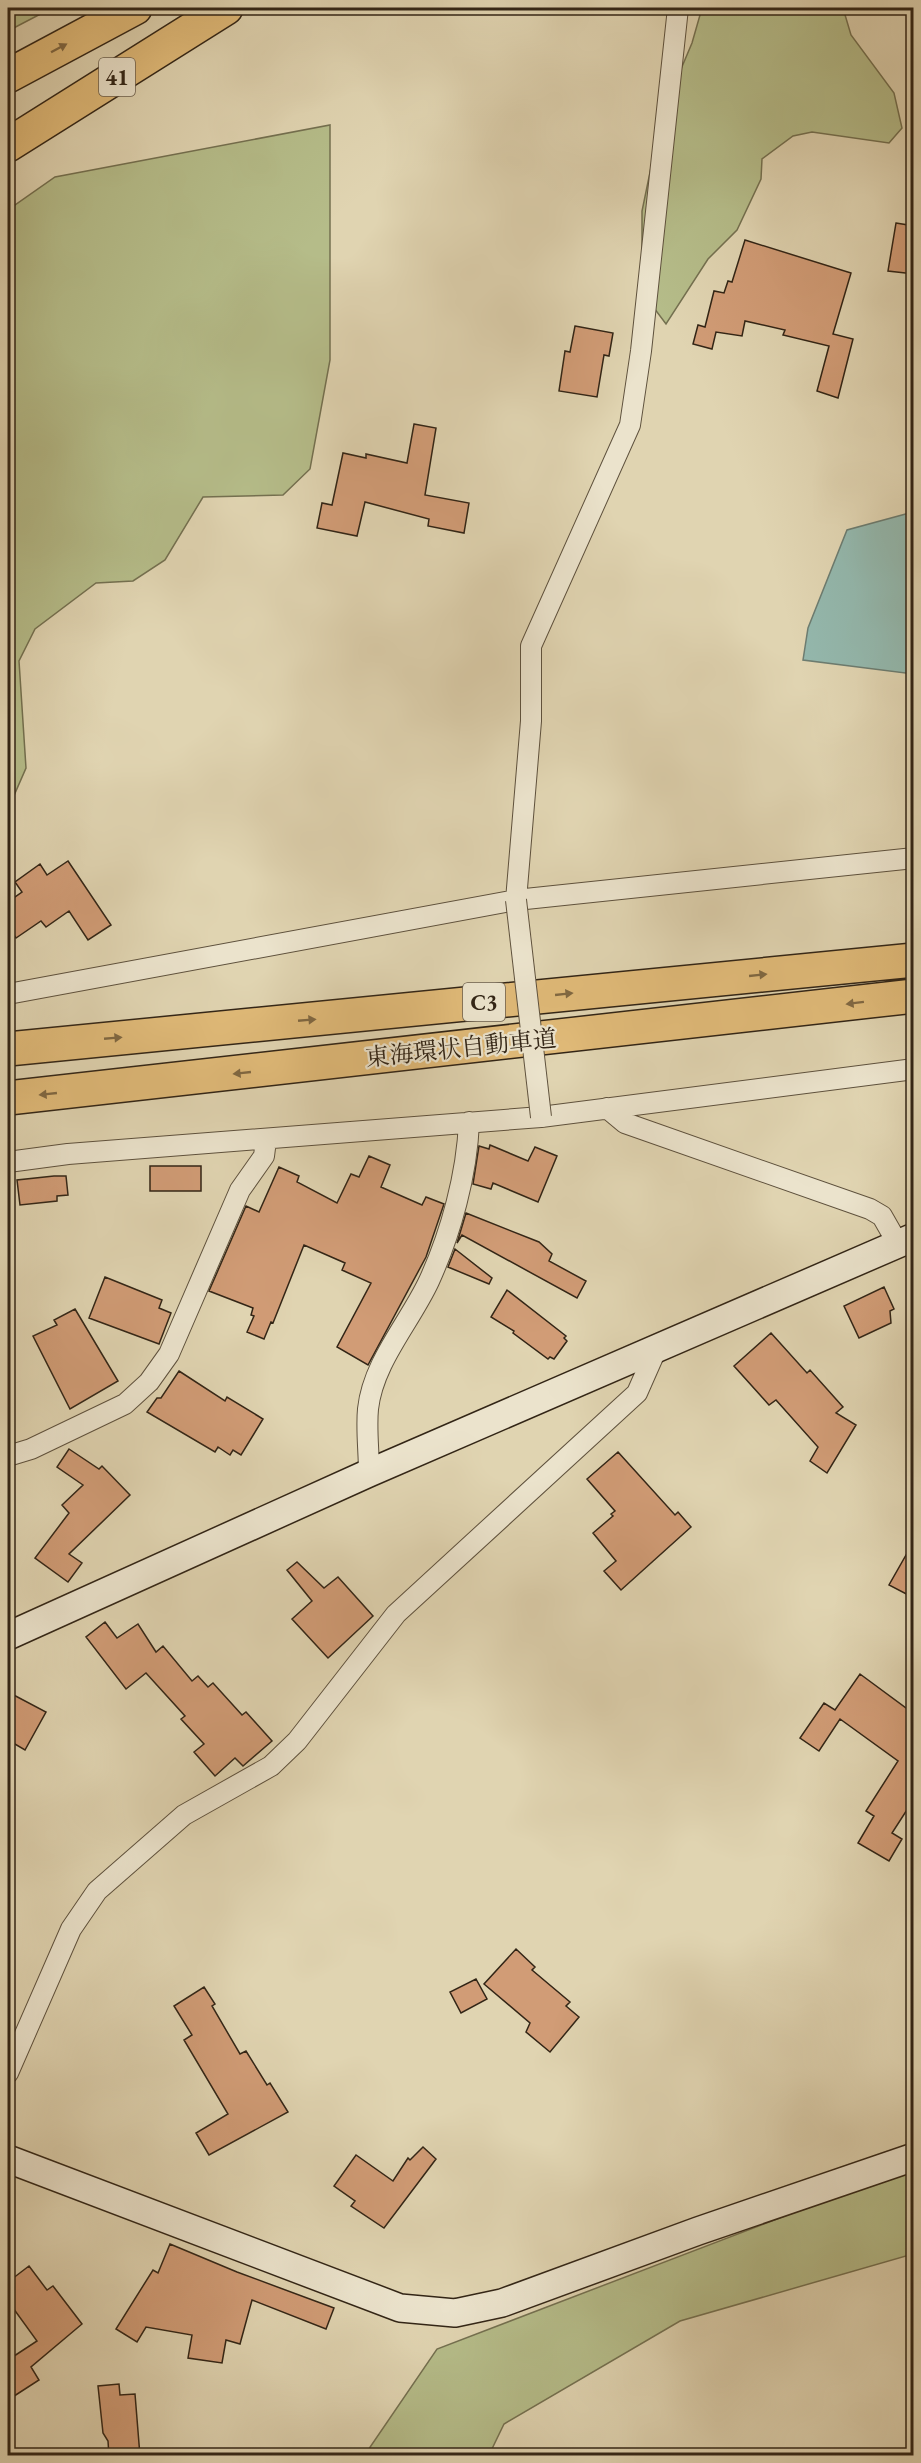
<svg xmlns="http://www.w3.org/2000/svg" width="921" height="2463" font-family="'EB Garamond','Noto Serif JP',serif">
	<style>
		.green { fill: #b5bc89; stroke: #747050; stroke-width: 1.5 }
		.water { fill: #94b8ad; stroke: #6d7d71; stroke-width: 1.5 }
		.building { fill: #d19c76; stroke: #322516; stroke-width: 1.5 }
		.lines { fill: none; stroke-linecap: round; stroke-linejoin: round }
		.street-casing { stroke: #5e513d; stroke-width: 22 }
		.secondary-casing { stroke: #322516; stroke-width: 30 }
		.highway-casing { stroke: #322516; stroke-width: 36 }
		.street { stroke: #ebe3cc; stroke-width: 20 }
		.secondary { stroke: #ebe3cc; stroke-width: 27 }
		.highway { stroke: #e0ba78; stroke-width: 33 }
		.street-bridge-casing { stroke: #5e513d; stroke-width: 22; stroke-linecap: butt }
		.street-bridge { stroke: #ebe3cc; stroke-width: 20 }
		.oneway { fill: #806842 }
		.labels { text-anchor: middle; stroke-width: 4.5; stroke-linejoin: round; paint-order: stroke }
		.shield { fill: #ebe3cc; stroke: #6a5e4d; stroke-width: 1.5 }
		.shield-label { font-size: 22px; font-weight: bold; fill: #322516 }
		.street-label { font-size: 24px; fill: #322516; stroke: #ebe3cc }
	</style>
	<rect width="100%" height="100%" fill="#e0d4b1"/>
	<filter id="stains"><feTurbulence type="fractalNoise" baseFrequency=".00333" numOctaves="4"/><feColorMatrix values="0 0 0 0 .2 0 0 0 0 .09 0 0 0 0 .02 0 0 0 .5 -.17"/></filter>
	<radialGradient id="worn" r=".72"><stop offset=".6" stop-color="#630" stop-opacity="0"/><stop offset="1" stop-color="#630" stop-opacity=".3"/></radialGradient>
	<!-- green -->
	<path class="green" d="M 8,8 L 52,8 L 8,31 Z
		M 702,8 L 843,8 L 851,35 L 894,93 L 902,128 L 889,143 L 812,132 L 793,136 L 762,159 L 761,179 L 737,230 L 708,259 L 666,324 L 642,292 L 642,211 L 662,114 L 692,43 Z
		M 330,125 L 330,360 L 310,469 L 283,495 L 203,497 L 165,560 L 133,581 L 96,583 L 35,629 L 19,661 L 26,768 L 12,800 L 8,799 L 8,210 L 55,177 Z
		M 913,2167 L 913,2254 L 680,2321 L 504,2424 L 489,2455 L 364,2456 L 437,2349 Z"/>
	<!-- water -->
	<path class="water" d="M 913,512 L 913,674 L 803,660 L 808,628 L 847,530 Z"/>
	<!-- building -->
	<path class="building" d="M 896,223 L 914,226 L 914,274 L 888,271 Z
		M 745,240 L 851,273 L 833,334 L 853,339 L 838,398 L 817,391 L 829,346 L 783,335 L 785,330 L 745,321 L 742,336 L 716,332 L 712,349 L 693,344 L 698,325 L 705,327 L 714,291 L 724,293 L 728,281 L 732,282 Z
		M 575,326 L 613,333 L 609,356 L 604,355 L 597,397 L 559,391 L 565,351 L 570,352 Z
		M 414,424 L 436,428 L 425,495 L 469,503 L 464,533 L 428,526 L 429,519 L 365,502 L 357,536 L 317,528 L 322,503 L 332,505 L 343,453 L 366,458 L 366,454 L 407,463 Z
		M 68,861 L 111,925 L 88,940 L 69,911 L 46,927 L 41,921 L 16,938 L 8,926 L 8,902 L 22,892 L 15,882 L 40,864 L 47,875 Z
		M 490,1145 L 528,1161 L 535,1147 L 557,1156 L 538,1202 L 493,1183 L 491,1189 L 473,1184 L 479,1146 L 489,1149 Z
		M 369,1156 L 390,1165 L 381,1187 L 422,1205 L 426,1197 L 444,1204 L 426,1257 L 368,1365 L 337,1347 L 371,1283 L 342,1270 L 345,1263 L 304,1245 L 273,1323 L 271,1322 L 264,1339 L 247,1332 L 254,1316 L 251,1315 L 253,1308 L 209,1291 L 246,1206 L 259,1212 L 279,1167 L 299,1176 L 297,1182 L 337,1203 L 351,1174 L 359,1177 Z
		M 150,1166 L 201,1166 L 201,1191 L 150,1191 Z
		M 54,1176 L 66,1176 L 68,1195 L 57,1196 L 57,1201 L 20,1205 L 17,1180 Z
		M 466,1213 L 539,1242 L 552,1254 L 549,1261 L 586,1281 L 577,1298 L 462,1235 L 457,1243 Z
		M 455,1249 L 492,1278 L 489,1284 L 448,1267 Z
		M 105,1277 L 162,1300 L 159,1308 L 171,1313 L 159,1344 L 89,1318 Z
		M 884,1287 L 894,1309 L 890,1311 L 891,1323 L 859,1338 L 844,1306 Z
		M 507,1290 L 566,1336 L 564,1338 L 567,1341 L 554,1359 L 550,1357 L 548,1359 L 513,1333 L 514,1331 L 491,1317 Z
		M 75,1309 L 118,1381 L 70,1409 L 33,1336 L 57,1325 L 54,1320 Z
		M 771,1333 L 807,1373 L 810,1370 L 843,1407 L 836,1413 L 856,1425 L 827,1473 L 810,1461 L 818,1447 L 776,1400 L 769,1405 L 734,1366 Z
		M 179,1371 L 225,1401 L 227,1397 L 263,1419 L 241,1455 L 233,1450 L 230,1455 L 218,1447 L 215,1452 L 147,1412 L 157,1398 L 161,1398 Z
		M 69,1449 L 99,1469 L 102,1466 L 130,1495 L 69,1554 L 82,1563 L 68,1582 L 35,1558 L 69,1513 L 62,1505 L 83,1485 L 57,1467 Z
		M 618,1452 L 675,1515 L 678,1512 L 691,1527 L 621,1590 L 604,1571 L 616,1561 L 593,1533 L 613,1516 L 611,1514 L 615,1511 L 587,1479 Z
		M 914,1541 L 914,1598 L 889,1585 Z
		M 297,1562 L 324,1588 L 338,1577 L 373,1616 L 328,1658 L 292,1619 L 312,1601 L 287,1570 Z
		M 105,1622 L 117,1638 L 138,1624 L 156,1652 L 163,1646 L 192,1681 L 198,1676 L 208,1687 L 213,1683 L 242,1715 L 246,1712 L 272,1741 L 243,1766 L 235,1758 L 215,1776 L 194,1752 L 204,1744 L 181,1719 L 185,1716 L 146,1673 L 126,1689 L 86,1637 Z
		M 860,1674 L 914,1714 L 914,1799 L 892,1833 L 902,1839 L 889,1861 L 858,1843 L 874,1816 L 866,1811 L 898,1761 L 840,1719 L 819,1751 L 800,1738 L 824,1703 L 835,1710 Z
		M 8,1692 L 46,1712 L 25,1750 L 8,1740 Z
		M 516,1949 L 535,1967 L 532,1970 L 570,2002 L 566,2006 L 579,2017 L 550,2052 L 526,2032 L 530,2023 L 484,1984 Z
		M 476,1979 L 487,1999 L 461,2013 L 450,1992 Z
		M 204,1987 L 215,2004 L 212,2006 L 240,2054 L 246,2051 L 267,2085 L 270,2083 L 288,2112 L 209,2155 L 196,2133 L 228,2114 L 184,2040 L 192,2035 L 174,2006 Z
		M 423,2147 L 436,2159 L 384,2228 L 351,2206 L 355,2201 L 334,2186 L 356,2155 L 393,2181 L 408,2158 L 410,2160 Z
		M 170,2244 L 237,2272 L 334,2308 L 326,2329 L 252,2300 L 240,2344 L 226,2340 L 222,2363 L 188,2358 L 192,2335 L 146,2327 L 137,2342 L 116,2329 L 153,2270 L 158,2273 Z
		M 29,2266 L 47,2290 L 53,2286 L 82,2324 L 31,2367 L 39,2380 L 8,2400 L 8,2360 L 37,2341 L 8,2301 L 8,2282 Z
		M 119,2384 L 120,2395 L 135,2394 L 140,2456 L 109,2456 L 108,2441 L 103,2433 L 98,2386 Z"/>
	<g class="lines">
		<defs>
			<path id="street" d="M 516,900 L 531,721 L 531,646 L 630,425 L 641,351 L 678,8
				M 8,994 L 516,900 L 914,858
				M 607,1108 L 625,1123 L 870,1209 L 882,1216 L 898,1244
				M 8,1162 L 68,1154 L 541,1117 L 914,1069
				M 8,1456 L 31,1449 L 125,1404 L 149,1382 L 169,1354 L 240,1190 L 264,1156 L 266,1140
				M 369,1473 C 369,1452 366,1429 368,1409 C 373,1362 410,1322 429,1281 C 451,1233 467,1174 469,1122
				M 8,2073 L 71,1929 L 97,1891 L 184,1815 L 271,1766 L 297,1741 L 396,1614 L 637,1393 L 656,1350"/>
			<path id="secondary" d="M 8,1636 L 369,1473 L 914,1237
				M 8,2159 L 400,2308 L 455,2313 L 502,2303 L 698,2231 L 914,2157"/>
			<path id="highway" d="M 8,76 L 135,8
				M 8,145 L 226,8
				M 8,1049 L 914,960
				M 8,1098 L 914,996"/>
		</defs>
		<!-- street casing -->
		<use href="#street" class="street-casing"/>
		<!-- secondary casing -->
		<use href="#secondary" class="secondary-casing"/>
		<!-- highway casing -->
		<use href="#highway" class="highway-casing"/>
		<!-- street -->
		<use href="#street" class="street"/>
		<!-- secondary -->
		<use href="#secondary" class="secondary"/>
		<!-- highway -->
		<use href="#highway" class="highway"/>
		<defs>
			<path id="street-bridge" d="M 516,900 L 541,1117"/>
		</defs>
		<!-- street-bridge casing -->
		<use href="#street-bridge" class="street-bridge-casing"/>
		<!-- street-bridge -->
		<use href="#street-bridge" class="street-bridge"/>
	</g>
	<!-- one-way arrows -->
	<defs><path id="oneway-solid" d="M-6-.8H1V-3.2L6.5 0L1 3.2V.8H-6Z" transform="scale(1.5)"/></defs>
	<g class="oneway">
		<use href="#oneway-solid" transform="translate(59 48) rotate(-28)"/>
		<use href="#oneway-solid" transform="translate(758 975) rotate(-6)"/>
		<use href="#oneway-solid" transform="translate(564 994) rotate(-6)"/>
		<use href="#oneway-solid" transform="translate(855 1003) rotate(173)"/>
		<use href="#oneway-solid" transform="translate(307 1020) rotate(-5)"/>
		<use href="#oneway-solid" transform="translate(113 1038) rotate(-5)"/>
		<use href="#oneway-solid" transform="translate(242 1073) rotate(174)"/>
		<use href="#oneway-solid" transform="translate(48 1094) rotate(174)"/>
	</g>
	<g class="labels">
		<!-- shield labels -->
		<g class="shield">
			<rect x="99" y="58" width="36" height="38" rx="4.5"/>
			<rect x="463" y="983" width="42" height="38" rx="4.5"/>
		</g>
		<g class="shield-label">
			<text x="117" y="85">41</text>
			<text x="484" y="1010">C3</text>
		</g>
		<!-- street labels -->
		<g class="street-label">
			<text transform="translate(461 1048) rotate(-6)" y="8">東海環状自動車道</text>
		</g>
	</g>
	<!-- margin -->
	<rect width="921" height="2463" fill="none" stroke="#e0d4b1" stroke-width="30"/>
	<rect x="9" y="9" width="903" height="2445" fill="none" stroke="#322516" stroke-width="3"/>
	<rect x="15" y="15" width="891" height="2433" fill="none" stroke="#322516" stroke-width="1.5"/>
	<rect width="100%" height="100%" filter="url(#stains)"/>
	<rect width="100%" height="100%" fill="url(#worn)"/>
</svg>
